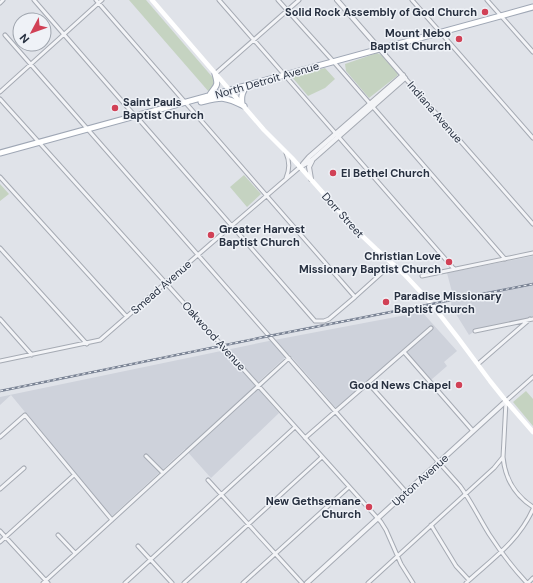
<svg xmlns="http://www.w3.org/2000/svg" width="533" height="583" font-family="'DM Sans',sans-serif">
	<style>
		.built { fill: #ced2db }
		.green { fill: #c5d3c1 }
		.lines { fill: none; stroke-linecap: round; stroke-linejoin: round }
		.minor-casing { stroke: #a5aab3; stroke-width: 5 }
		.tertiary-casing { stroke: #a5aab3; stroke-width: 6 }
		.primary-casing { stroke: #9fa7b5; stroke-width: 7 }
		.minor { stroke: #f3f4f7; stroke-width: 3 }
		.tertiary { stroke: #f3f4f7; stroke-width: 4 }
		.secondary { stroke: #fff; stroke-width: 4.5 }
		.primary { stroke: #fff; stroke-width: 5 }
		.rail-casing { stroke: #798293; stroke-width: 2.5 }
		.rail { stroke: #eff2f7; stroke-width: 1; stroke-dasharray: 3; stroke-linecap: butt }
		.poi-dot { fill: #d14156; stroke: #eff2f7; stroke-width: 1.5 }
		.labels { text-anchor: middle; stroke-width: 3; stroke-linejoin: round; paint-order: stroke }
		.poi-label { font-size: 11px; font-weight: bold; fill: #283141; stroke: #eff2f7; text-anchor: end }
		.street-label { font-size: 11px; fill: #283141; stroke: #eff2f7 }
	</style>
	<rect width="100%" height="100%" fill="#e0e3e9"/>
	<!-- built -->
	<path class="built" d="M 533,256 L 533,319 L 475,331 L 469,335 L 451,306 L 452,292 L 447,273 Z
		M 422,312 L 457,351 L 444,362 L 447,366 L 431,380 L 403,350 L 336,408 L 289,354 L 255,385 L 279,413 L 211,478 L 185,449 L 111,517 L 11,395 L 0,405 L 0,397 L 269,341 Z"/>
	<!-- green -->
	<path class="green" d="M 129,0 L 146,0 L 214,79 C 215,85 213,88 209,92 Z
		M 377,53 L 381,55 L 398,74 L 397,76 L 369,98 L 346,71 L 345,64 Z
		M 325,68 L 335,79 L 325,88 L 308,96 L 292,77 Z
		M 244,175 L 261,194 L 247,207 L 230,187 Z
		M 0,184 L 9,194 L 0,201 Z
		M 526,391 L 533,399 L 533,426 L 513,402 Z"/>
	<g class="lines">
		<defs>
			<path id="minor" d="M 34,0 L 135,116
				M 96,0 L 355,297
				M 219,0 L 454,269
				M 278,0 L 333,61 L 505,259
				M 412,0 L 533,138
				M 487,0 L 533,52
				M 0,3 L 3,0
				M 5,35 L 406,492
				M 215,74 L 299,0
				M 405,78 L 533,224
				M 0,92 L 102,0
				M 0,99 L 381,522 L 386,530 L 401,564 L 413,583
				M 135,115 L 315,321 L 324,321 L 329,319 L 355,297 L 385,270
				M 286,153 C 290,162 290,169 286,178
				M 0,177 L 127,317
				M 0,248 L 87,344
				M 422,276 L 533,253
				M 0,319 L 32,355
				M 475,331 L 533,319
				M 404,352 L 473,431
				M 0,361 L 100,340 L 215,240 L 300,167
				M 478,364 L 530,319
				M 368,383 L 460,486 C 471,501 479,518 489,534 C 500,551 513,568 527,583
				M 0,437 L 25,415 L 112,520
				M 305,438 L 431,328
				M 146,456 L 163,473
				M 503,457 C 505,478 514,495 533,507
				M 208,480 L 302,583
				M 0,489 L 24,468
				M 431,525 L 456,566 L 469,580
				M 0,531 L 48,583
				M 58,535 L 75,553
				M 0,542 L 74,475
				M 138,546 L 172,583
				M 43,583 L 289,358
				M 125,583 L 295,427
				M 184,583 L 322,457
				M 243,583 L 349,487
				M 368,583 L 494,468 L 503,457 L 504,439 L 506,401 L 533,377
				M 466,583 C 492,559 518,542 533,509
				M 528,583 L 533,578"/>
			<path id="tertiary" d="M 303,164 L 309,157 L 403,75
				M 300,167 L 312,160 L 405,78 L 337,0
				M 311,179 L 309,167 L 312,161
				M 307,583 L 506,401"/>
			<path id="primary" d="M 209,96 C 216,85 219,87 215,74
				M 201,102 C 222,97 224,96 244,106
				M 242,104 C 241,96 242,91 248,85
				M 0,153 L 533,7"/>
		</defs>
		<!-- minor casing -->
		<use href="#minor" class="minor-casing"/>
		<!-- tertiary casing -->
		<use href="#tertiary" class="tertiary-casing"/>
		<!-- primary casing -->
		<use href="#primary" class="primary-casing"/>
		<!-- minor -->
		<use href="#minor" class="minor"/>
		<!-- tertiary -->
		<use href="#tertiary" class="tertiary"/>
		<!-- secondary -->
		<path class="secondary" d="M 152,0 L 264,130 L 292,158 L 356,230 L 376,249 L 404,274 L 430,302 L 458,338 L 490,381 L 506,401 L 533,432"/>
		<!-- primary -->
		<use href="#primary" class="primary"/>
		<defs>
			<path id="rail" d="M 0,391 L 269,336 L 533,284"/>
		</defs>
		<!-- rail casing -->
		<use href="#rail" class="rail-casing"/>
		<!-- rail -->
		<use href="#rail" class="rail"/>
	</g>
	<!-- markers -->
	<g class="poi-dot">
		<circle cx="485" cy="12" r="4"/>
		<circle cx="459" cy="39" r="4"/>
		<circle cx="115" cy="108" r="4"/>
		<circle cx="333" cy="173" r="4"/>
		<circle cx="211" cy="235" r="4"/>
		<circle cx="449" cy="262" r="4"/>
		<circle cx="386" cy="302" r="4"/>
		<circle cx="459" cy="385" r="4"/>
		<circle cx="369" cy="507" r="4"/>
	</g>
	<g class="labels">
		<!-- poi labels -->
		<g class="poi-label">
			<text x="477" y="16">Solid Rock Assembly of God Church</text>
			<text x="451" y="37">Mount Nebo<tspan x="451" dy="13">Baptist Church</tspan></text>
			<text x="123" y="106" text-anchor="start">Saint Pauls<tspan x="123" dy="13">Baptist Church</tspan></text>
			<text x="341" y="177" text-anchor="start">El Bethel Church</text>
			<text x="219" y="233" text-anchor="start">Greater Harvest<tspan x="219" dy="13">Baptist Church</tspan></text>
			<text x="441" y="260">Christian Love<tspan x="441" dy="13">Missionary Baptist Church</tspan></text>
			<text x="394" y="300" text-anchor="start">Paradise Missionary<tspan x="394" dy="13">Baptist Church</tspan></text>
			<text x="451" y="389">Good News Chapel</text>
			<text x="361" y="505">New Gethsemane<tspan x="361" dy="13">Church</tspan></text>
		</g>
		<!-- street labels -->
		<g class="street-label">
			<text transform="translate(267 80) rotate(-16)" y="4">North Detroit Avenue</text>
			<text transform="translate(435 112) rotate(49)" y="4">Indiana Avenue</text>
			<text transform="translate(343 215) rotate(48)" y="4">Dorr Street</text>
			<text transform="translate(161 287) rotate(-41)" y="4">Smead Avenue</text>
			<text transform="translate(214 336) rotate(48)" y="4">Oakwood Avenue</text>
			<text transform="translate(420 480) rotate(-42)" y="4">Upton Avenue</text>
		</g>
	</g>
	<!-- north arrow -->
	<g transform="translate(32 32) rotate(229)"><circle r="19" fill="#eff2f7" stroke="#9fa5ae"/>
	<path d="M0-3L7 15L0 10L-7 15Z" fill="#d14156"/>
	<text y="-6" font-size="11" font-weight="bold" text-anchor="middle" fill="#283141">N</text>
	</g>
</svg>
